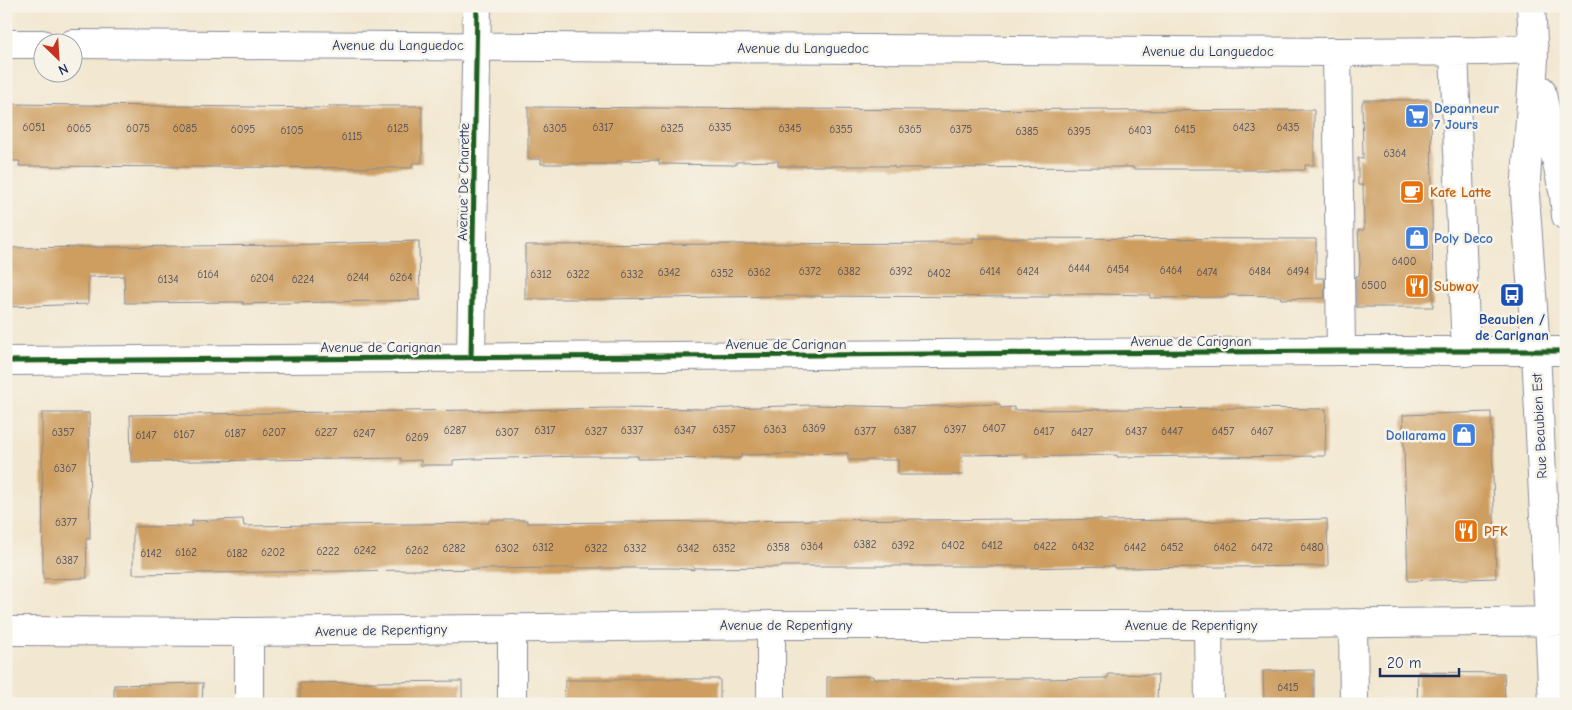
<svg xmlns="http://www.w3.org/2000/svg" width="1572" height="710" font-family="'Comic Neue',sans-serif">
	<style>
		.building { fill: #cd9e61 }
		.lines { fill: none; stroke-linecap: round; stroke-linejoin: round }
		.minor-casing { stroke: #868b97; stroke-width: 30 }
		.minor { stroke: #fff; stroke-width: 28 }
		.cycleway-casing { stroke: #f7f3e8; stroke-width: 8 }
		.cycleway { stroke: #1b5e20; stroke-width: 5 }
		.labels { text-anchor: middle; stroke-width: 5; stroke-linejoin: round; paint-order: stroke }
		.number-label { font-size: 11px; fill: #484b5f }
		.street-label { font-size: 14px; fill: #1b2f5e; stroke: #f7f3e8 }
		.shop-label { font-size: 14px; font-weight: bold; fill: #366cbe; stroke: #f7f3e8; text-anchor: start }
		.food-label { font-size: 14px; font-weight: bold; fill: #c56008; stroke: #f7f3e8; text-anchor: start }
		.transit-label { font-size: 14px; font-weight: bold; fill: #164399; stroke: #f7f3e8 }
	</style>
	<rect width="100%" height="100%" fill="#f7f3e8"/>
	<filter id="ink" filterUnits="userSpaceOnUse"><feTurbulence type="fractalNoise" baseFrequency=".02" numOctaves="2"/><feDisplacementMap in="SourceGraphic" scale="10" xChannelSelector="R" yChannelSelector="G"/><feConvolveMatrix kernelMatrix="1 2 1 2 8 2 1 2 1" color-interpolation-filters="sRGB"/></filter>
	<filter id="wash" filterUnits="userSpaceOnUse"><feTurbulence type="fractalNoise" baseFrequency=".0096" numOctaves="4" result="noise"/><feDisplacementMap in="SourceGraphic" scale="20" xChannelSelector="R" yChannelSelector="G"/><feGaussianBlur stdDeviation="1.12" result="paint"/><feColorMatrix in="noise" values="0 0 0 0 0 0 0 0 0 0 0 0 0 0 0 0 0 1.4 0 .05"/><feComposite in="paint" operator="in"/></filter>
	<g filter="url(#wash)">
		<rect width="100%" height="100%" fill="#f2e7d0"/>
		<g id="blocks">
			<!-- building -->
			<path class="building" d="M 1363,100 L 1431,100 L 1433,307 L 1356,307 L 1356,276 L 1359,276 L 1360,264 L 1358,230 L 1364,230 L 1363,185 L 1358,185 L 1358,158 L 1363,159 L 1362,103 L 1363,103 Z
				M 10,104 L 328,108 L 329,106 L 422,106 L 422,163 L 412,163 L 412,168 L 19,166 L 20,161 L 10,161 Z
				M 528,107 L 937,110 L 1108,109 L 1108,111 L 1314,110 L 1314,165 L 1305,165 L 1305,170 L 1236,170 L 1236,169 L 1133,169 L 1133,167 L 894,168 L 894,166 L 778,166 L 778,161 L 736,162 L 736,165 L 659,164 L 659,160 L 617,161 L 617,164 L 541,164 L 541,159 L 528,159 Z
				M 973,238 L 1316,239 L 1316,278 L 1324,278 L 1325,298 L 1281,299 L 1280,296 L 1228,295 L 1228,297 L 1150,298 L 1150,295 L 1099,294 L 1049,294 L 1049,297 L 781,296 L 601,299 L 525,299 L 525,245 L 973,243 Z
				M 419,241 L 420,300 L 243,304 L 243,302 L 125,303 L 124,276 L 88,277 L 88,304 L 6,307 L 6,248 L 284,245 Z
				M 1000,404 L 1000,408 L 1014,407 L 1014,410 L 1240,408 L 1326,409 L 1325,456 L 1207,457 L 1207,456 L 1117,457 L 1117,455 L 1027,457 L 1027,454 L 962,455 L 963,475 L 898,475 L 898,460 L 848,460 L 848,453 L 741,455 L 741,458 L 638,459 L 638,456 L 579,456 L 472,459 L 453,460 L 453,465 L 421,465 L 421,460 L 401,461 L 401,458 L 131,462 L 130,415 L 474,410 L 474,411 L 613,408 L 705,409 L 812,405 L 904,407 Z
				M 1491,412 L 1496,578 L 1408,581 L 1403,415 Z
				M 42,413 L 89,413 L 90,539 L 86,539 L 87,578 L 43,579 Z
				M 243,519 L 244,526 L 489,523 L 489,520 L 527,520 L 527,523 L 922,519 L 923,520 L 1012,519 L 1012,521 L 1101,519 L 1101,521 L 1191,520 L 1191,522 L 1327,519 L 1328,566 L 1114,568 L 1114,566 L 1026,568 L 1026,566 L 782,566 L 782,567 L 693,568 L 694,570 L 676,568 L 558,568 L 133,574 L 133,527 L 192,526 L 192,521 Z
				M 1314,670 L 1314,704 L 1264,704 L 1263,671 Z
				M 1418,672 L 1504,673 L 1505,704 L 1417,704 Z
				M 1108,674 L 1158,675 L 1157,704 L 827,704 L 827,677 L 873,676 L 873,679 L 1034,678 L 1034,679 L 1108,678 Z
				M 620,679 L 720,679 L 720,704 L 564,704 L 565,680 L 620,680 Z
				M 462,681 L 462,704 L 300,704 L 300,683 Z
				M 203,683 L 202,704 L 114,704 L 114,685 Z"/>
		</g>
	</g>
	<g filter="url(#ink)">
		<use href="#blocks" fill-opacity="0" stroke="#868b97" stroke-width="1"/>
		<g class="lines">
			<defs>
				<path id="minor" d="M 1531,6 L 1534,59 L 1525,194 L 1536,351 L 1553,704
					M 6,44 L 42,44
					M 72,44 L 1337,52 L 1482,51 L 1534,49
					M 1454,51 L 1466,352
					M 1337,52 L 1341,351
					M 1541,90 L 1564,195 L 1566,216
					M 471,357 L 477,6
					M 6,361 L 1341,351 L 1566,351
					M 1353,623 L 1354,704
					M 1208,625 L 1209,704
					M 512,628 L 512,704
					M 6,631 L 249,632 L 771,625 L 1208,625 L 1566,621
					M 249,704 L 249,632
					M 771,704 L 771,625"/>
			</defs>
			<!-- minor casing -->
			<use href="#minor" class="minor-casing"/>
			<!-- minor -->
			<use href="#minor" class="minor"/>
			<defs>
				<path id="cycleway" d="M 471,357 L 477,6
					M 6,361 L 1341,351 L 1566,351"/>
			</defs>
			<!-- cycleway casing -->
			<use href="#cycleway" class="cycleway-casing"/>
			<!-- cycleway -->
			<use href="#cycleway" class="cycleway"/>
		</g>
	</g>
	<!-- icons -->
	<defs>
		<symbol id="supermarket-square" viewBox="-11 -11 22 22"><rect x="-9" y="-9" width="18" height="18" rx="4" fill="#3f7fe0" stroke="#f7f3e8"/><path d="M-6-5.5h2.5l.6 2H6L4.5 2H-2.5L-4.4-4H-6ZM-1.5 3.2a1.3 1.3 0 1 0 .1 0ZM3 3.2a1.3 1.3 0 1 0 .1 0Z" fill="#fff"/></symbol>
		<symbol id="cafe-square" viewBox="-11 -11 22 22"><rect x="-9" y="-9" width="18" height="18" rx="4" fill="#e8710a" stroke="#f7f3e8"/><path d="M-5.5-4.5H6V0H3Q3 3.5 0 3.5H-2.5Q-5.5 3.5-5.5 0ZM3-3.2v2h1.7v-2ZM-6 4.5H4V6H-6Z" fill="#fff"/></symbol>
		<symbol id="shop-square" viewBox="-11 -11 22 22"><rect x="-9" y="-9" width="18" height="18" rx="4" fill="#3f7fe0" stroke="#f7f3e8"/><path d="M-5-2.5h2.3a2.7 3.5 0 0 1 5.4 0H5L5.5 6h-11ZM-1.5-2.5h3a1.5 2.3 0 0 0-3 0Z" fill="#fff"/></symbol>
		<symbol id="restaurant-square" viewBox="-11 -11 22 22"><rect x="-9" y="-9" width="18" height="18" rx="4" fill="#e8710a" stroke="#f7f3e8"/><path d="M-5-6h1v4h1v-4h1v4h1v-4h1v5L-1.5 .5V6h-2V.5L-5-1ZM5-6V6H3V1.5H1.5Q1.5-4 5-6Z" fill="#fff"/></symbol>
		<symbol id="bus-square" viewBox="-11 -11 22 22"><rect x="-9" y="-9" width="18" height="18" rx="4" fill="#1a4fb4" stroke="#f7f3e8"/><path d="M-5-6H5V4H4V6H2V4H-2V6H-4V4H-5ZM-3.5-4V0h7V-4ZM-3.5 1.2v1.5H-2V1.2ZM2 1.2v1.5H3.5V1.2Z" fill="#fff"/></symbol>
	</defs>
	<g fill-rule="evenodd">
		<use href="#supermarket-square" x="1403" y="102" width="28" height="28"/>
		<use href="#cafe-square" x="1398" y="178" width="28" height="28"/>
		<use href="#shop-square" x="1403" y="224" width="28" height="28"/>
		<use href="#restaurant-square" x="1403" y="272" width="28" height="28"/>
		<use href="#bus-square" x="1498" y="281" width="28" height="28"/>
		<use href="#shop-square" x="1450" y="421" width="28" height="28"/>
		<use href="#restaurant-square" x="1452" y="517" width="28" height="28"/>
	</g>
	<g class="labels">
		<!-- number labels -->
		<g class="number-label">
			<text x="34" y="131">6051</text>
			<text x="603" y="131">6317</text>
			<text x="720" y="131">6335</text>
			<text x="1244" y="131">6423</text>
			<text x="1288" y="131">6435</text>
			<text x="79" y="132">6065</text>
			<text x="138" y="132">6075</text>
			<text x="185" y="132">6085</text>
			<text x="398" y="132">6125</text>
			<text x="555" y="132">6305</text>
			<text x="672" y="132">6325</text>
			<text x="790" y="132">6345</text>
			<text x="243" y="133">6095</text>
			<text x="841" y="133">6355</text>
			<text x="910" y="133">6365</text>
			<text x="961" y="133">6375</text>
			<text x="1185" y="133">6415</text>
			<text x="292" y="134">6105</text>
			<text x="1140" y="134">6403</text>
			<text x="1027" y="135">6385</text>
			<text x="1079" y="135">6395</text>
			<text x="352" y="140">6115</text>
			<text x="1395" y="157">6364</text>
			<text x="1404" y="265">6400</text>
			<text x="1079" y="272">6444</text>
			<text x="1118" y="273">6454</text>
			<text x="1171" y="274">6464</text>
			<text x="810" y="275">6372</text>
			<text x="849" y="275">6382</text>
			<text x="901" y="275">6392</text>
			<text x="990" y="275">6414</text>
			<text x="1028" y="275">6424</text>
			<text x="1260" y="275">6484</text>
			<text x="1298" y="275">6494</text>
			<text x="669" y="276">6342</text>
			<text x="759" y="276">6362</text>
			<text x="1207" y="276">6474</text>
			<text x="722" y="277">6352</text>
			<text x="939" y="277">6402</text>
			<text x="208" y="278">6164</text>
			<text x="541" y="278">6312</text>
			<text x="578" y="278">6322</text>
			<text x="632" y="278">6332</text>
			<text x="358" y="281">6244</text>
			<text x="401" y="281">6264</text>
			<text x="262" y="282">6204</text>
			<text x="168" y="283">6134</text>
			<text x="303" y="283">6224</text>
			<text x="1374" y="289">6500</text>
			<text x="814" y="432">6369</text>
			<text x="994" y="432">6407</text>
			<text x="724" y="433">6357</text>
			<text x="775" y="433">6363</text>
			<text x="955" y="433">6397</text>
			<text x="455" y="434">6287</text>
			<text x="545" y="434">6317</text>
			<text x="632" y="434">6337</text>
			<text x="685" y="434">6347</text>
			<text x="905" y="434">6387</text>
			<text x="596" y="435">6327</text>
			<text x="865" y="435">6377</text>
			<text x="1044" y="435">6417</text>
			<text x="1136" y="435">6437</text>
			<text x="1172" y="435">6447</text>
			<text x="1223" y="435">6457</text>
			<text x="1262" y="435">6467</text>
			<text x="63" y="436">6357</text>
			<text x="274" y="436">6207</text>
			<text x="326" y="436">6227</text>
			<text x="507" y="436">6307</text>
			<text x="1082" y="436">6427</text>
			<text x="235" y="437">6187</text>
			<text x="364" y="437">6247</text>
			<text x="184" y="438">6167</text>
			<text x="146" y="439">6147</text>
			<text x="417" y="441">6269</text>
			<text x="65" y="472">6367</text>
			<text x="66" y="526">6377</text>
			<text x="865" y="548">6382</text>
			<text x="903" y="549">6392</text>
			<text x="953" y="549">6402</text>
			<text x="992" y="549">6412</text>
			<text x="812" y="550">6364</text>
			<text x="1045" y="550">6422</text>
			<text x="1083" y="550">6432</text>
			<text x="543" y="551">6312</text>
			<text x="778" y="551">6358</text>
			<text x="1135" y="551">6442</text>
			<text x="1172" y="551">6452</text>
			<text x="1225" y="551">6462</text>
			<text x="1262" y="551">6472</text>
			<text x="1312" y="551">6480</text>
			<text x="454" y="552">6282</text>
			<text x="507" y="552">6302</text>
			<text x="596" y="552">6322</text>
			<text x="635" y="552">6332</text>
			<text x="688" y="552">6342</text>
			<text x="724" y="552">6352</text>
			<text x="365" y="554">6242</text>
			<text x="417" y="554">6262</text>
			<text x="328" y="555">6222</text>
			<text x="186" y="556">6162</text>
			<text x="273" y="556">6202</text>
			<text x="151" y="557">6142</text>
			<text x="237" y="557">6182</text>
			<text x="67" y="564">6387</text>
			<text x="1288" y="691">6415</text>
		</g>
		<!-- street labels -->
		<g class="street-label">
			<text x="398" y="50">Avenue du Languedoc</text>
			<text x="803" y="53">Avenue du Languedoc</text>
			<text x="1208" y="56">Avenue du Languedoc</text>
			<text transform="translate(463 182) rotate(-89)" y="5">Avenue De Charette</text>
			<text x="1191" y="346">Avenue de Carignan</text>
			<text x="786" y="349">Avenue de Carignan</text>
			<text x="381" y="352">Avenue de Carignan</text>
			<text transform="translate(1539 426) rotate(-93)" y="5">Rue Beaubien Est</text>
			<text x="786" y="630">Avenue de Repentigny</text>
			<text x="1191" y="630">Avenue de Repentigny</text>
			<text transform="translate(381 630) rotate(-1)" y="5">Avenue de Repentigny</text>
		</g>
		<!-- shop labels -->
		<g class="shop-label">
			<text x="1434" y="113">Depanneur<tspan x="1434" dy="16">7 Jours</tspan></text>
			<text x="1434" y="243">Poly Deco</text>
			<text x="1446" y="440" text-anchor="end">Dollarama</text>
		</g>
		<!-- food labels -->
		<g class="food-label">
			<text x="1430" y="197">Kafe Latte</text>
			<text x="1434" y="291">Subway</text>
			<text x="1484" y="536">PFK</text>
		</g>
		<!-- transit labels -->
		<g class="transit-label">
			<text x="1512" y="324">Beaubien /<tspan x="1512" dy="16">de Carignan</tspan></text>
		</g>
	</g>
	<!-- margin -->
	<rect width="1572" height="710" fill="none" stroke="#f7f3e8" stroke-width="25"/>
	<!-- north arrow -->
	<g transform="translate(58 58) rotate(155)"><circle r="24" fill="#f7f3e8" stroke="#9fa5b1"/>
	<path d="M0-4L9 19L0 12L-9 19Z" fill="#c8321e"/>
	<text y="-8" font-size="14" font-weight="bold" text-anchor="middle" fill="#1b2f5e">N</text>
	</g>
	<!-- scale -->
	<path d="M1380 668v8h79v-8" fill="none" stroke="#1b2f5e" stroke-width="2.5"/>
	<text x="1387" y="668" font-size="15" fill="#1b2f5e" stroke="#f7f3e8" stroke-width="4" paint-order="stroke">20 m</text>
</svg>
